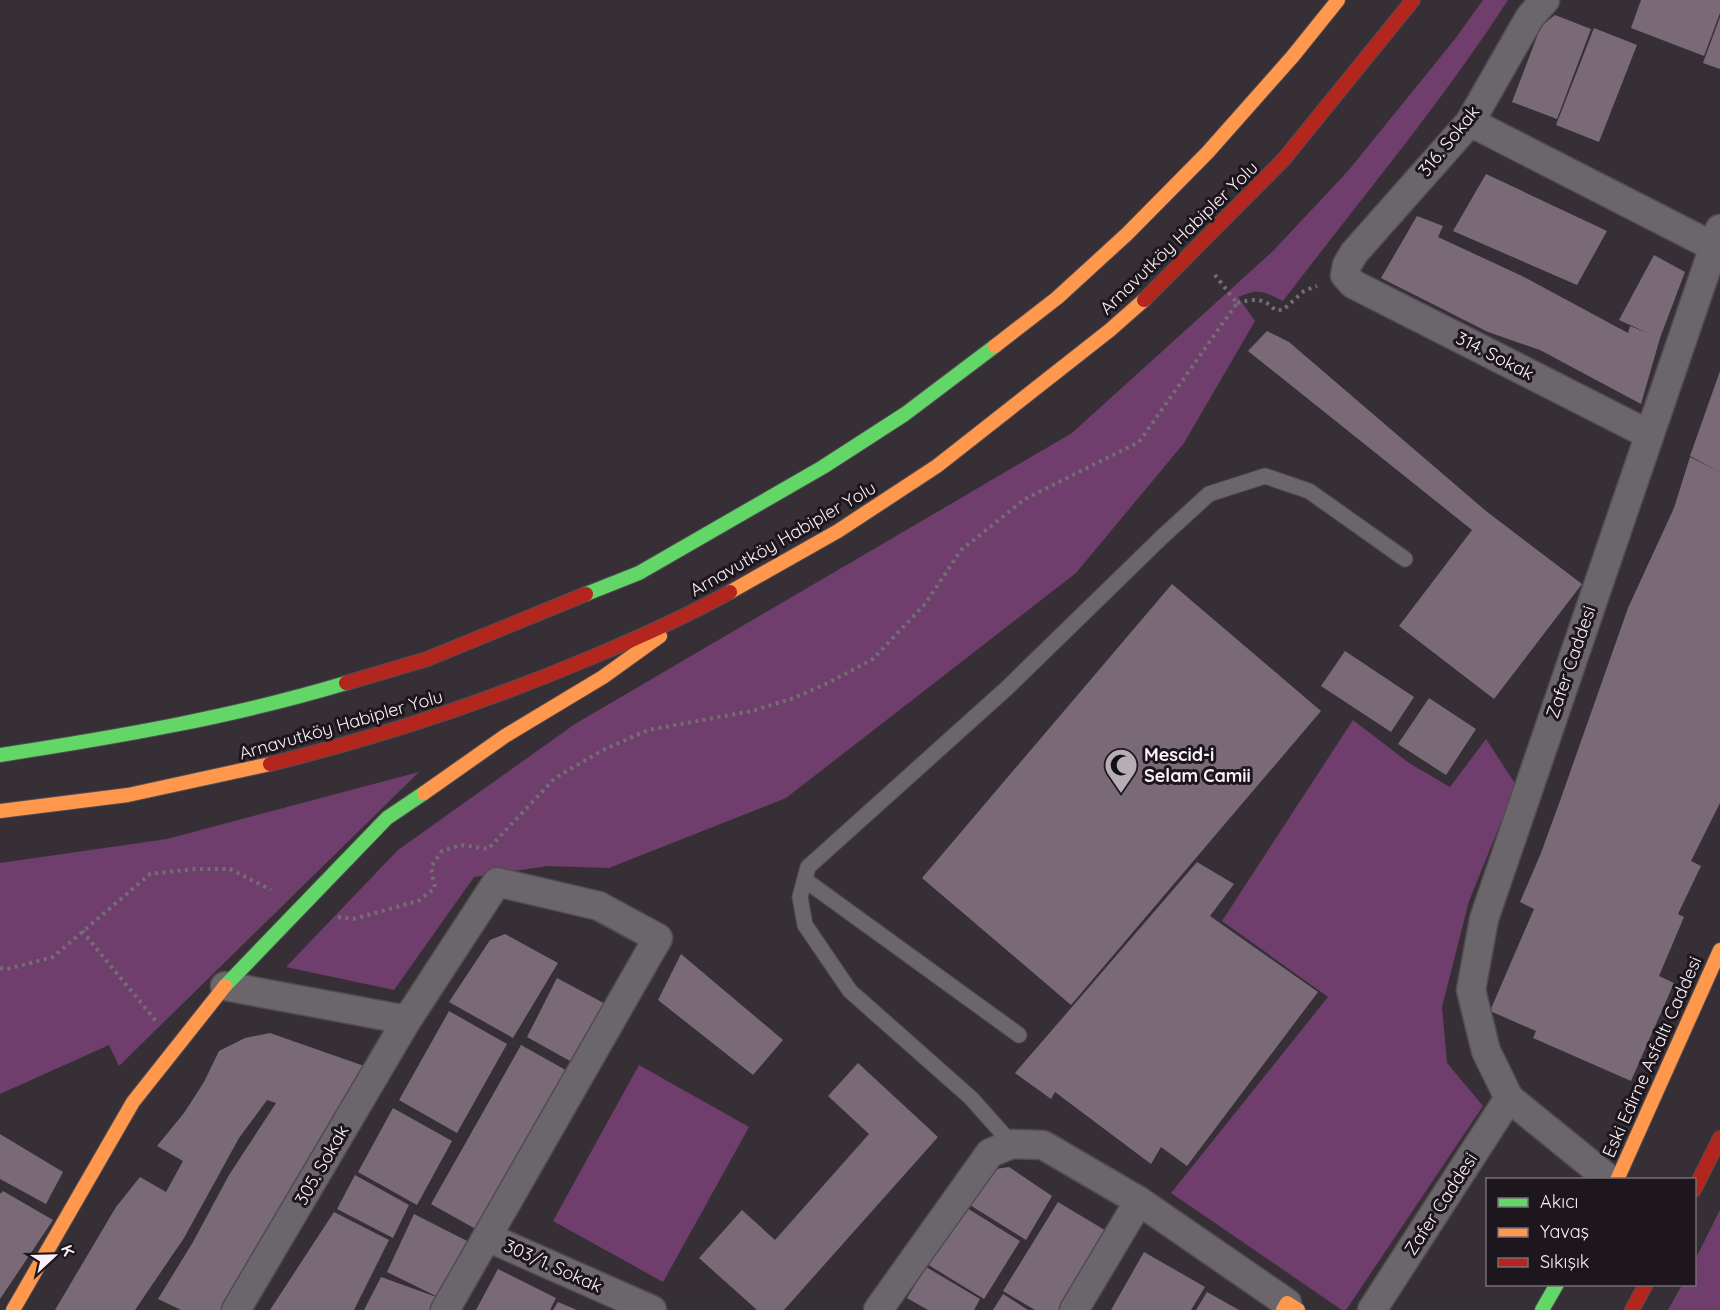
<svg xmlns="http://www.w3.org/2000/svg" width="1720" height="1310" font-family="Quicksand,sans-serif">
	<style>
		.green { fill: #703e6c }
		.building { fill: #7a6a78 }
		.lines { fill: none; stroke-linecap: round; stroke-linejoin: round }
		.lane-casing { stroke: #524c52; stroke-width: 17 }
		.street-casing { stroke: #524c52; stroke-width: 31 }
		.fast-casing { stroke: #524c52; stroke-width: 16 }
		.slow-casing { stroke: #524c52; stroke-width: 16 }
		.jam-casing { stroke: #524c52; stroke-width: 16 }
		.path { stroke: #736e72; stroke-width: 4; stroke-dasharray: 3 4.5; stroke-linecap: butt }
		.lane { stroke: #6b666b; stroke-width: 15 }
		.street { stroke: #6b666b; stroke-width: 28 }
		.fast { stroke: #63d668; stroke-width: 14 }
		.slow { stroke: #ff974d; stroke-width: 14 }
		.jam { stroke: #b3261e; stroke-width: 14 }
		.labels { text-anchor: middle; stroke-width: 6; stroke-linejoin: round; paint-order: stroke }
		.street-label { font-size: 18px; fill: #fbf1f9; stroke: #1d161c }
		.poi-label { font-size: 18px; font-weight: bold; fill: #fbf1f9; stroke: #1d161c; text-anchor: start }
	</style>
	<rect width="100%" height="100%" fill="#363036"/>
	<!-- green -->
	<path class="green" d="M 1483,0 L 1508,0 C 1440,105 1359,201 1283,301 C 1262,291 1260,288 1238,297 L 1255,321 L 1184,443 L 1076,573 L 786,798 L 609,868 L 548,866 L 474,877 L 394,990 L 286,967 L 398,850 L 575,724 L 1072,433 L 1273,251 L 1348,171 L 1455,39 Z
		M 1353,720 L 1409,763 L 1450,787 L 1486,739 L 1516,785 L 1469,901 L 1442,1007 L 1447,1063 L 1483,1106 L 1346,1310 L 1342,1310 L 1171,1193 L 1328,997 L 1222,921 Z
		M 419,772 L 119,1066 L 109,1045 L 0,1094 L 0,863 L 167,839 Z
		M 639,1065 L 749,1127 L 663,1282 L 553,1221 Z
		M 1720,1210 L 1720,1310 L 1668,1310 L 1682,1285 L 1694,1284 L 1695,1260 Z"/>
	<!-- building -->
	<path class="building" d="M 1641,0 L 1720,0 L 1720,13 L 1704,56 L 1631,28 Z
		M 1555,15 L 1591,29 L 1557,119 L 1512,102 L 1541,26 Z
		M 1720,17 L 1720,69 L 1703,63 Z
		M 1594,28 L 1637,45 L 1599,142 L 1556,125 Z
		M 1486,174 L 1607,231 L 1577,285 L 1453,231 Z
		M 1417,216 L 1443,226 L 1438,237 L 1522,276 L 1628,333 L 1630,326 L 1648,333 L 1619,320 L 1654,255 L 1685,272 L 1660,338 L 1641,404 L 1540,350 L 1488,332 L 1381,278 Z
		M 1267,331 L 1289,342 L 1486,511 L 1582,584 L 1494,699 L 1399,626 L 1472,530 L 1248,351 Z
		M 1720,371 L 1720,803 L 1691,861 L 1701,866 L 1678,914 L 1684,917 L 1659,976 L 1674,983 L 1631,1081 L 1533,1038 L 1536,1031 L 1490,1011 L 1534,909 L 1520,902 L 1541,853 L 1561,798 L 1628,608 L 1674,508 L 1690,457 L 1718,471 L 1690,456 Z
		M 1172,584 L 1321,711 L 1071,1005 L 922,878 Z
		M 1345,651 L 1414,697 L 1391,732 L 1321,686 Z
		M 1429,698 L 1476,729 L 1446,775 L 1398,744 Z
		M 1197,862 L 1234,884 L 1210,916 L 1318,992 L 1187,1166 L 1161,1147 L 1151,1164 L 1055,1092 L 1051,1099 L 1015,1073 Z
		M 505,934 L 558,963 L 513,1038 L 449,1002 L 490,940 Z
		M 681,954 L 783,1040 L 753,1075 L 658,1000 Z
		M 557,978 L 611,1007 L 579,1066 L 527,1037 Z
		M 449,1011 L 507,1044 L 457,1133 L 399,1100 Z
		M 270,1033 L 367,1067 L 226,1310 L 181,1310 L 158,1299 L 193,1242 L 229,1175 L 276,1103 L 267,1100 L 239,1138 L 184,1238 L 135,1310 L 55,1310 L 116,1207 L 140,1177 L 166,1192 L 183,1161 L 157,1146 L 184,1113 L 204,1082 L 219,1051 L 245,1038 Z
		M 521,1045 L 571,1073 L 481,1232 L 431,1204 Z
		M 858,1063 L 938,1137 L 784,1310 L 757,1310 L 699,1258 L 742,1210 L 775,1240 L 869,1134 L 828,1096 Z
		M 393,1108 L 452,1141 L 417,1205 L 358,1172 Z
		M 0,1134 L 63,1172 L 46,1204 L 0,1179 Z
		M 1009,1167 L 1052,1196 L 1026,1240 L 965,1202 L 982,1171 Z
		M 355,1175 L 409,1205 L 393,1238 L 337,1209 Z
		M 3,1191 L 53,1220 L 0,1299 L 0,1194 Z
		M 1058,1202 L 1108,1232 L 1063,1310 L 1035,1310 L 1003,1291 Z
		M 962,1205 L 1020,1241 L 984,1299 L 927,1264 Z
		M 334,1212 L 389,1240 L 354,1310 L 270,1310 Z
		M 414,1214 L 469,1242 L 442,1299 L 436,1310 L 364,1310 L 381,1277 L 442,1299 L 387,1272 Z
		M 1144,1252 L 1205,1287 L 1191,1310 L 1111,1310 Z
		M 926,1267 L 980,1299 L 974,1310 L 928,1310 L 907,1298 Z
		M 498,1269 L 556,1298 L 550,1310 L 476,1310 Z
		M 1207,1292 L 1239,1310 L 1196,1310 Z
		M 1003,1294 L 1028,1310 L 993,1310 Z
		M 558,1302 L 577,1310 L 553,1310 Z"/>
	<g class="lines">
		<defs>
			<path id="lane" d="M 805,880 L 1019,1035
				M 1012,1144 L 971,1098 L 850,991 L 805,925 L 800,897 L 808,867 L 1007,688 L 1162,537 L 1209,494 L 1265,476 L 1309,491 L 1405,559"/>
			<path id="street" d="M 1545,0 L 1530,17 L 1470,122 L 1354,253 L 1347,265 L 1345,275 L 1353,284 L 1648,434
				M 1470,122 L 1720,250
				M 225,986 L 407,1020
				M 1610,1180 L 1509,1098 L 1486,1051 L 1471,990 L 1484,919 L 1720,229
				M 487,1237 L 652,1310
				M 236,1310 L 407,1020 L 497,882 L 599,906 L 658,938 L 445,1310
				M 878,1310 L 990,1153 L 1012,1144 L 1043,1145 L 1139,1201 L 1287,1303
				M 1074,1310 L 1139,1201
				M 1372,1310 L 1509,1098"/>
			<path id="fast" d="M 586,594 L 639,573 L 823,467 L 905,414 L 995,346
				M 0,755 C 117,737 233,717 346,683
				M 225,986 L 387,818 L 424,793
				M 1542,1310 L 1557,1284"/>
			<path id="slow" d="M 995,346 L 1057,298 L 1127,234 L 1208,152 L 1293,56 L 1338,0
				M 730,592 L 838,531 L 937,466 L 1110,330 L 1144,300
				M 424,793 L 505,736 L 603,677 L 660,636
				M 0,811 L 128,795 L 270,764
				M 1617,1180 L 1720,950
				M 13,1310 L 133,1102 L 225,986
				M 1283,1310 L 1287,1303 L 1298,1310"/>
			<path id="jam" d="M 1144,300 L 1284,159 L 1413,0
				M 346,683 L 427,659 L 586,594
				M 270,764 C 380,737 486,702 590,658 C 638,638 685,617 730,592
				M 1694,1190 L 1720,1138
				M 1632,1310 L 1646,1284"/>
		</defs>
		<!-- lane casing -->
		<use href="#lane" class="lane-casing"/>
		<!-- street casing -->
		<use href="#street" class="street-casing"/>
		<!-- fast casing -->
		<use href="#fast" class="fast-casing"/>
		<!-- slow casing -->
		<use href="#slow" class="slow-casing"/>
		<!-- jam casing -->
		<use href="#jam" class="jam-casing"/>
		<!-- path -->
		<path class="path" d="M 1237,303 C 1253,299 1263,297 1275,310 L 1283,310 L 1304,291 L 1317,286
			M 338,917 L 353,919 L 418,901 L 435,888 L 431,867 L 442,851 L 461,845 L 488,849 L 555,778 L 603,750 L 648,730 L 752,711 L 794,698 L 828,683 L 873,659 L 925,604 L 961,550 L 1025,499 L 1139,442 L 1237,303 L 1214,274
			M 82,931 L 156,1021
			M 0,968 L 7,969 L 53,957 L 150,874 L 194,869 L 230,869 L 271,890"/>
		<!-- lane -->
		<use href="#lane" class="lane"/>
		<!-- street -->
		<use href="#street" class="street"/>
		<!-- fast -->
		<use href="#fast" class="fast"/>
		<!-- slow -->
		<use href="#slow" class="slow"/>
		<!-- jam -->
		<use href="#jam" class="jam"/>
	</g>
	<!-- icons -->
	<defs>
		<symbol id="mosque-pin" viewBox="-11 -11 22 30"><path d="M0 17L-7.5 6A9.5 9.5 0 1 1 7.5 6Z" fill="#b6adb5" stroke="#1d161c"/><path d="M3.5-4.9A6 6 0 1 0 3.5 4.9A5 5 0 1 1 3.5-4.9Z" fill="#111"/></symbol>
	</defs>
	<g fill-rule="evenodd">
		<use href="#mosque-pin" x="1102" y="746" width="38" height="52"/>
	</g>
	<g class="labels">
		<!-- street labels -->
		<g class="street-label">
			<text transform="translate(1449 141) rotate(-51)" y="6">316. Sokak</text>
			<text transform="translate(1179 238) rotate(-44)" y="6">Arnavutköy Habipler Yolu</text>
			<text transform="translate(1495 356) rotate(27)" y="6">314. Sokak</text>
			<text transform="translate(783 539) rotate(-30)" y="6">Arnavutköy Habipler Yolu</text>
			<text transform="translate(1571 662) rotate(-71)" y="6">Zafer Caddesi</text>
			<text transform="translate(341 725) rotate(-16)" y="6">Arnavutköy Habipler Yolu</text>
			<text transform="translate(1652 1057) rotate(-66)" y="6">Eski Edirne Asfaltı Caddesi</text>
			<text transform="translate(322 1165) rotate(-60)" y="6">305. Sokak</text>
			<text transform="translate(1441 1204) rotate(-57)" y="6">Zafer Caddesi</text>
			<text transform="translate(553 1266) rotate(24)" y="6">303/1. Sokak</text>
		</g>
		<!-- poi labels -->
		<g class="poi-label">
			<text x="1144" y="761">Mescid-i<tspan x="1144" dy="21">Selam Camii</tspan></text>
		</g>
	</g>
	<!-- legend -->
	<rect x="1486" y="1178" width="210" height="108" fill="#1d161c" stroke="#766e74" stroke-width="1.5"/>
	<rect x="1498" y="1198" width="30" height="9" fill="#63d668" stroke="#766e74" stroke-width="1.5"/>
	<text x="1540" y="1208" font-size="18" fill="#fbf1f9">Akıcı</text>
	<rect x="1498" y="1228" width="30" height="9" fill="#ff974d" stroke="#766e74" stroke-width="1.5"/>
	<text x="1540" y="1238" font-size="18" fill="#fbf1f9">Yavaş</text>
	<rect x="1498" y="1258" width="30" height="9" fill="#b3261e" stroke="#766e74" stroke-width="1.5"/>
	<text x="1540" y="1268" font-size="18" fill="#fbf1f9">Sıkışık</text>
	<!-- north arrow -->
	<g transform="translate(54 1256) rotate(68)" stroke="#1d161c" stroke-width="4.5" paint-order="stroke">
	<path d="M0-4.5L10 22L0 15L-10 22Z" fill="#fbf1f9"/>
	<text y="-9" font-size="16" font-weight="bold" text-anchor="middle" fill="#fbf1f9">K</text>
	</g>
</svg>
